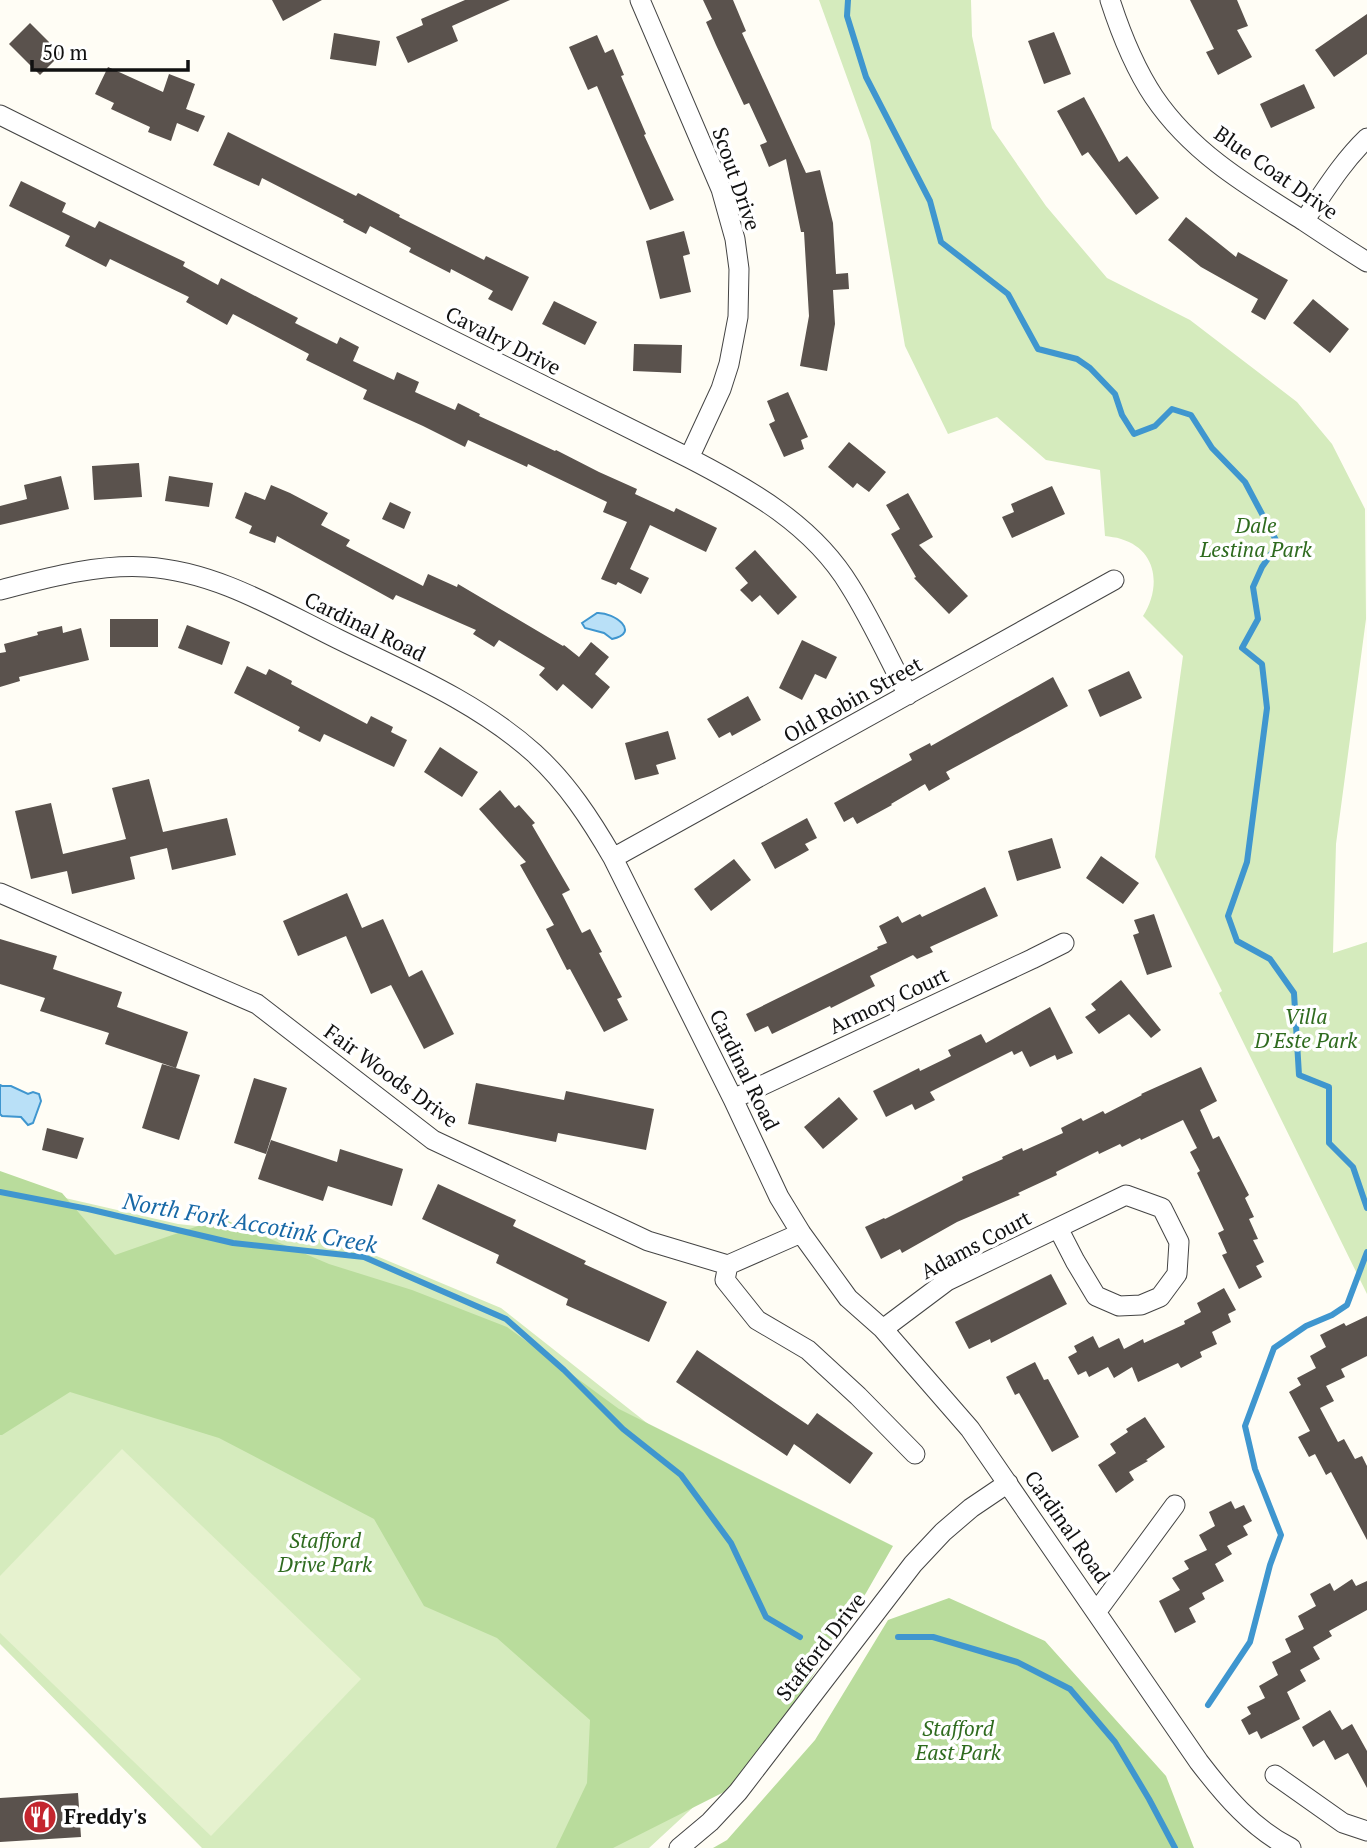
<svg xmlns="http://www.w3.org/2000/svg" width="1367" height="1848" font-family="'PT Serif',serif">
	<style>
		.green { fill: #d5ebbd }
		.forest { fill: #b9dc9c }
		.pitch { fill: #e6f2cf }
		.water { fill: #b9e0f7; stroke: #3f96cf; stroke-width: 2 }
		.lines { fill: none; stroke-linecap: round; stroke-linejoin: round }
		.stream { stroke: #3f96cf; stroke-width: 6 }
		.building { fill: #5a524d }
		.street-casing { stroke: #444; stroke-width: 21 }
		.street { stroke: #fff; stroke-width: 19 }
		.labels { text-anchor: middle; stroke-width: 7; stroke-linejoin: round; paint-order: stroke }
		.street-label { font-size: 21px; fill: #111; stroke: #fff }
		.park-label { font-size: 21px; font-style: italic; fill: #2f6b1f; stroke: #fff }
		.poi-label { font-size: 21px; font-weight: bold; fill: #111; stroke: #fff; text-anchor: start }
		.water-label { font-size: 23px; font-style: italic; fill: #1768a6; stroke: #fff }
	</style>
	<rect width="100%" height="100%" fill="#fffdf5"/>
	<!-- green -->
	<path class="green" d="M 819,0 L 971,0 L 972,36 L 992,128 L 1046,206 L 1107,278 L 1190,320 L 1297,402 L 1332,444 L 1365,509 L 1366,619 L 1336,844 L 1333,953 L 1367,942 L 1367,1294 L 1219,993 L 1222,991 L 1155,857 L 1183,656 L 1143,616 C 1161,588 1158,550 1121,539 C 1116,537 1110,537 1105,536 L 1100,470 L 1046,460 L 997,417 L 948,434 L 905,346 L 870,141 Z
		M 0,1183 L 178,1224 L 343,1242 L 501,1308 L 860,1591 L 701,1800 L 649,1848 L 202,1848 L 0,1644 Z"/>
	<!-- forest -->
	<path class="forest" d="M 0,1171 L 62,1193 L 115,1255 L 221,1218 L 329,1264 L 412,1290 L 507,1327 L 619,1409 L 893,1546 L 866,1593 L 803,1691 L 728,1790 L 613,1848 L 556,1848 L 587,1783 L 590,1720 L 497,1638 L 424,1606 L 374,1519 L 219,1438 L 70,1392 L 2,1435 L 0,1435 Z
		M 949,1598 L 1045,1641 L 1166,1776 L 1194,1848 L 713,1848 L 727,1840 L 815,1740 L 888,1620 Z"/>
	<!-- pitch -->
	<path class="pitch" d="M 122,1449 L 361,1679 L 211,1836 L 0,1633 L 0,1576 Z"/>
	<!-- water -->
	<path class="water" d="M 597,613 C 615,612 641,633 612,639 L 604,633 L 585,628 L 582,623 Z
		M 0,1085 L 2,1086 L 11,1086 L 28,1094 L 33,1092 L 39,1094 L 41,1101 L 33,1123 L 28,1125 L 21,1117 L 2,1116 L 0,1114 Z"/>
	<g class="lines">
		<!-- stream -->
		<path class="stream" d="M 848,0 L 847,16 L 866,77 L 930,201 L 941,242 L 1008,294 L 1038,349 L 1077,359 L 1090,368 L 1115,394 L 1122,415 L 1134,434 L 1155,426 L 1172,409 L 1191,415 L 1212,448 L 1245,482 L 1278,544 L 1262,567 L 1253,587 L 1258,619 L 1242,648 L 1262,664 L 1267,708 L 1247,862 L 1228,916 L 1237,941 L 1270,959 L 1294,993 L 1299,1075 L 1329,1087 L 1329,1143 L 1353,1167 L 1367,1208
			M 0,1192 L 88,1209 L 233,1243 L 364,1257 L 506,1319 L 564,1370 L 623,1429 L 681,1475 L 731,1543 L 766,1617 L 800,1637
			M 898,1637 L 933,1637 L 1017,1662 L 1070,1689 L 1115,1742 L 1149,1799 L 1175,1848
			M 1208,1705 L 1250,1642 L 1270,1565 L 1281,1535 L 1255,1469 L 1245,1426 L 1274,1348 L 1306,1326 L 1332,1315 L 1347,1305 L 1367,1252"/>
	</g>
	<!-- building -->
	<path class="building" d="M 272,0 L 322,0 L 283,21 Z
		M 465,0 L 510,0 L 452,26 L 458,41 L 408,63 L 396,37 L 423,25 L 421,19 Z
		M 703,0 L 733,0 L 746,31 L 742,33 L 806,173 L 820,170 L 833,223 L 836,274 L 848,273 L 849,289 L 833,290 L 835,324 L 827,371 L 800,366 L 809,316 L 804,232 L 801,232 L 786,159 L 769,167 L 760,145 L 767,142 L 749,103 L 744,105 L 716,45 L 706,22 L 712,19 Z
		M 1190,0 L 1237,0 L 1248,26 L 1237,30 L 1252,57 L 1218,75 L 1206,52 L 1214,49 Z
		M 1367,14 L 1367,54 L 1334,77 L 1315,50 Z
		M 30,23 L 61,54 L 40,75 L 9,44 Z
		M 1054,32 L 1071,74 L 1044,84 L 1028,41 Z
		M 334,33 L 380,41 L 376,66 L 330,59 Z
		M 597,35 L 605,53 L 613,49 L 624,75 L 621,76 L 646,134 L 644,135 L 674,200 L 650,210 L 597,86 L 588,90 L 569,47 Z
		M 108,67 L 163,92 L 169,74 L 195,84 L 186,109 L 205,116 L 198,132 L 177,123 L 171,141 L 148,132 L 150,127 L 111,109 L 114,103 L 95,94 Z
		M 1304,84 L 1315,108 L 1271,128 L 1260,104 Z
		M 1084,97 L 1119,162 L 1127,156 L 1159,198 L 1136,215 L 1088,152 L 1082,156 L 1057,111 Z
		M 228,132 L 356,196 L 358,193 L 400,215 L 399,217 L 484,260 L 486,256 L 529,277 L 512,311 L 488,299 L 493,291 L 451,269 L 450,273 L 409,252 L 411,248 L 370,226 L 366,234 L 343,222 L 344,220 L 262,178 L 259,186 L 213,165 Z
		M 21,181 L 66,203 L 62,212 L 95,228 L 99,221 L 185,262 L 183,266 L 218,285 L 221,278 L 261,299 L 298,318 L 295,323 L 337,344 L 340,337 L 359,347 L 353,361 L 394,380 L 397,372 L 419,382 L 415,392 L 455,410 L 458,403 L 480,414 L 479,416 L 555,451 L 556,450 L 599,472 L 637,489 L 635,494 L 674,512 L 676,508 L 717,528 L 706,552 L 650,525 L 630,569 L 649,578 L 641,594 L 618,582 L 616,585 L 601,579 L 627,522 L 603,512 L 607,502 L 528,464 L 527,467 L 468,440 L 465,447 L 423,426 L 363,399 L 367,390 L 306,360 L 309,354 L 233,314 L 227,325 L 186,302 L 189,297 L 110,259 L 106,267 L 65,246 L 70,236 L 9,206 Z
		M 1186,217 L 1236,257 L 1238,252 L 1288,280 L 1265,320 L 1251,312 L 1258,299 L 1201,267 L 1168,240 Z
		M 684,231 L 690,254 L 683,256 L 691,292 L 660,299 L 646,241 Z
		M 1313,299 L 1349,329 L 1330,353 L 1293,323 Z
		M 554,301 L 597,322 L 585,345 L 542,324 Z
		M 634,344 L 682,345 L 681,373 L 633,371 Z
		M 788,392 L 808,437 L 801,440 L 804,449 L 784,457 L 769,424 L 775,421 L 767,401 Z
		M 849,442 L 886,472 L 869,492 L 857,483 L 853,488 L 828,467 Z
		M 139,463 L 142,497 L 94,500 L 92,466 Z
		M 61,476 L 69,509 L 0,525 L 0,506 L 27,499 L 24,485 Z
		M 169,476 L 213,483 L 209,507 L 165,501 Z
		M 271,485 L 290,493 L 328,513 L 321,525 L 350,540 L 346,546 L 423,586 L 428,574 L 457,587 L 458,584 L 563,646 L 564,645 L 579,657 L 591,642 L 609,657 L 595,674 L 610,687 L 592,709 L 563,684 L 557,691 L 539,675 L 545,668 L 499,640 L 494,647 L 473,634 L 476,630 L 396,595 L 393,600 L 277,536 L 275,543 L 249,533 L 252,526 L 235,518 L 245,492 L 265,500 Z
		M 1052,486 L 1065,514 L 1012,538 L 1002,517 L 1014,512 L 1011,504 Z
		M 908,493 L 933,537 L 919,545 L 968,596 L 949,614 L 914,578 L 916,577 L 891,534 L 900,529 L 886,505 Z
		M 390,502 L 411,512 L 404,529 L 382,519 Z
		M 755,550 L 797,597 L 778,615 L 760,595 L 752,602 L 740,590 L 748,583 L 735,568 Z
		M 110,619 L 158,619 L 158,647 L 110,647 Z
		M 187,625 L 230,642 L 222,665 L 178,648 Z
		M 62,626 L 63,633 L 81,628 L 89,660 L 19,677 L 20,681 L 0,687 L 0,653 L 6,652 L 4,644 L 38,635 L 37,632 Z
		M 802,640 L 837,657 L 826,679 L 815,674 L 802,700 L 779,688 Z
		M 247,666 L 266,675 L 269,669 L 292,681 L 291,684 L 367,724 L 371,716 L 393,727 L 391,732 L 407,740 L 394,767 L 324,734 L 320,742 L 298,731 L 300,727 L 234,693 Z
		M 1129,671 L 1142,698 L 1100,717 L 1088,690 Z
		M 1053,677 L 1068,706 L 946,772 L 950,779 L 929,791 L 925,784 L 891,804 L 892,805 L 857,824 L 853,817 L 844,822 L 834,803 L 912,760 L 909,754 L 930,743 L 931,746 Z
		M 748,696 L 761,720 L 732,736 L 730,732 L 719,738 L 707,719 Z
		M 668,731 L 676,759 L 656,765 L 659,774 L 635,780 L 625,743 Z
		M 440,747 L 478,772 L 462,797 L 424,772 Z
		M 149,779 L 163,832 L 227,818 L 236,855 L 172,870 L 167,848 L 130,857 L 135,879 L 72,894 L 67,871 L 31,879 L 15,811 L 51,803 L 63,854 L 126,839 L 112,788 Z
		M 500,790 L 515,808 L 519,805 L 535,823 L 532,825 L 570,890 L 562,894 L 582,933 L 590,929 L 602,952 L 599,953 L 622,997 L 617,999 L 628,1020 L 604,1032 L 570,969 L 567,970 L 546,929 L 554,925 L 520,865 L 526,862 L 479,809 Z
		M 807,818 L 817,838 L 805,844 L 809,850 L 775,869 L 761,843 Z
		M 1052,838 L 1061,868 L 1017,881 L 1008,851 Z
		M 1101,856 L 1139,883 L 1123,904 L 1086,878 Z
		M 734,859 L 751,880 L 711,911 L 694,889 Z
		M 985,887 L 998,916 L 930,947 L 933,952 L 917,959 L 913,955 L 870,976 L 875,986 L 831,1008 L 830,1006 L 772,1034 L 768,1026 L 755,1032 L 746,1014 L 878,949 L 877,947 L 887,943 L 879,926 L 898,916 L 902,923 L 920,914 L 922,917 Z
		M 347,893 L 362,928 L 383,919 L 409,977 L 422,970 L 454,1034 L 424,1049 L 391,985 L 371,994 L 346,936 L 298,956 L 283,921 Z
		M 1154,914 L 1172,967 L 1147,975 L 1133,935 L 1139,933 L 1134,920 Z
		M 0,939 L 57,956 L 53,969 L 122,992 L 117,1007 L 188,1032 L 176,1068 L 105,1044 L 109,1033 L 40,1011 L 45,998 L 0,984 Z
		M 1121,980 L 1161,1030 L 1151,1038 L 1129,1014 L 1099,1034 L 1085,1017 L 1096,1010 L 1091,1004 Z
		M 1050,1007 L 1073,1053 L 1057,1060 L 1055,1055 L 1030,1067 L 1022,1051 L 1014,1055 L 1012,1051 L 930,1092 L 935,1100 L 915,1110 L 912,1104 L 886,1117 L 873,1091 L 919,1068 L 920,1071 L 951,1056 L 948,1050 L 981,1034 L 986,1043 Z
		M 162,1064 L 200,1075 L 179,1140 L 142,1128 Z
		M 1201,1067 L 1217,1101 L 1200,1110 L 1213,1139 L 1219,1136 L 1249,1195 L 1245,1198 L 1254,1217 L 1249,1219 L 1258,1239 L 1253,1240 L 1264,1262 L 1256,1266 L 1262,1277 L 1239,1289 L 1222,1255 L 1227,1253 L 1218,1233 L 1224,1230 L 1197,1173 L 1200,1171 L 1190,1152 L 1197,1148 L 1183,1120 L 1141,1140 L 1140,1138 L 1122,1147 L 1120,1144 L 1099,1154 L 1098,1151 L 1056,1172 L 1057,1175 L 1018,1193 L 1020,1195 L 957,1222 L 902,1253 L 900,1249 L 881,1259 L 865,1227 L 884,1218 L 885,1219 L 963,1180 L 962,1177 L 1003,1159 L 1002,1157 L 1022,1148 L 1023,1151 L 1063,1133 L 1061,1128 L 1081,1118 L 1083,1121 L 1103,1111 L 1105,1114 L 1142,1095 L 1141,1094 Z
		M 254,1078 L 287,1088 L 266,1154 L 234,1143 Z
		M 476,1083 L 564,1100 L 566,1091 L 654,1109 L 646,1150 L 558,1133 L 556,1142 L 468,1124 Z
		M 839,1097 L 858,1119 L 823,1149 L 804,1127 Z
		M 47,1128 L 84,1138 L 77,1159 L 42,1150 Z
		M 271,1140 L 337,1162 L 340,1149 L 403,1169 L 392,1206 L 328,1186 L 323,1201 L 258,1179 Z
		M 438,1184 L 516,1220 L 513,1226 L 586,1261 L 584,1264 L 667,1302 L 649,1342 L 566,1305 L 568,1299 L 496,1263 L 499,1255 L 422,1219 Z
		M 1051,1274 L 1067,1304 L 991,1343 L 990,1339 L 969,1349 L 955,1322 Z
		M 1224,1288 L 1236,1310 L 1228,1314 L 1231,1322 L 1212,1332 L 1217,1344 L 1200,1352 L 1202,1357 L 1181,1368 L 1178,1363 L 1138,1382 L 1132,1367 L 1114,1378 L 1108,1367 L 1089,1377 L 1086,1371 L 1078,1375 L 1068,1357 L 1077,1352 L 1074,1346 L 1093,1336 L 1099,1348 L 1119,1338 L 1124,1349 L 1143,1339 L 1144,1343 L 1185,1324 L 1184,1321 L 1201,1312 L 1197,1303 Z
		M 1367,1316 L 1367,1356 L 1341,1369 L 1345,1377 L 1326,1386 L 1334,1401 L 1320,1408 L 1338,1442 L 1344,1439 L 1355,1459 L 1362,1456 L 1367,1466 L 1367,1540 L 1331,1472 L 1326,1475 L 1315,1454 L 1309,1457 L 1298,1437 L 1310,1431 L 1289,1392 L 1301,1385 L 1297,1378 L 1316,1368 L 1310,1356 L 1326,1347 L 1320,1335 L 1344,1323 L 1346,1326 Z
		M 697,1350 L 808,1425 L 817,1413 L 873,1453 L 850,1484 L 794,1444 L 787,1456 L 676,1382 Z
		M 1035,1362 L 1044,1380 L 1048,1379 L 1079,1437 L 1052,1452 L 1019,1393 L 1015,1395 L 1006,1377 Z
		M 1145,1417 L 1165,1447 L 1146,1460 L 1148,1461 L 1129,1472 L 1134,1480 L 1116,1493 L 1098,1465 L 1116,1453 L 1110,1444 L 1128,1432 L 1126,1429 Z
		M 1231,1501 L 1235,1509 L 1244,1505 L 1252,1521 L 1243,1526 L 1248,1535 L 1227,1546 L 1232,1554 L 1215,1564 L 1224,1581 L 1202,1593 L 1205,1599 L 1189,1608 L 1196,1622 L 1175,1633 L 1159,1601 L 1180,1590 L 1172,1578 L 1189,1569 L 1184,1561 L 1207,1550 L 1199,1535 L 1215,1526 L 1209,1512 Z
		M 1352,1579 L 1356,1586 L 1367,1581 L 1367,1610 L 1329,1631 L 1332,1636 L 1313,1647 L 1320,1659 L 1300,1670 L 1306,1681 L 1287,1692 L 1300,1719 L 1261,1739 L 1257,1731 L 1249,1735 L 1241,1720 L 1251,1714 L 1247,1707 L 1265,1698 L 1259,1686 L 1278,1675 L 1272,1662 L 1291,1652 L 1285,1639 L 1304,1629 L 1298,1616 L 1316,1606 L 1310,1594 L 1330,1583 L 1334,1591 Z
		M 1330,1710 L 1342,1730 L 1352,1724 L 1367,1751 L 1367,1788 L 1348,1753 L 1335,1760 L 1324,1740 L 1313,1747 L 1302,1727 Z
		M 78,1793 L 81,1837 L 0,1842 L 0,1798 Z"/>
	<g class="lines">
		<defs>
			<path id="street" d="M 640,0 L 721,189 L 735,239 L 739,269 L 738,317 L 729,364 L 721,389 L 689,458
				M 1110,0 C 1121,34 1134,67 1154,97 C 1192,153 1248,186 1304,221 C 1325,235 1346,249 1367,262
				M 0,115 L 689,458 C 751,490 813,525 850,586 C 872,621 889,659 908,695
				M 1304,221 C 1324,192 1342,162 1367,138
				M 0,590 C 47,578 97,564 146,567 C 215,571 277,609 338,639 C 405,672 477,702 534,753 C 567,783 591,820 613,858 L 733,1099 L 779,1197 L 801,1233 L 848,1298 L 883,1329 L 970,1429 L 1199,1762 C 1225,1796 1253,1829 1291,1848
				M 613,858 L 1114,580
				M 0,893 L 257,1004 L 433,1140 L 648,1241 L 728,1265 L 801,1233
				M 733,1099 L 1032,959 L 1064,943
				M 728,1265 L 725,1280 L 757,1320 L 808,1350 L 858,1396 L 915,1454
				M 883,1329 L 947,1281 L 1126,1195 L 1162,1208 L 1179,1242 L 1177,1274 L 1160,1297 L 1141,1305 L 1119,1306 L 1096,1296 L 1075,1261 L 1058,1228
				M 1097,1611 L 1175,1505
				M 1275,1775 L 1343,1823 L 1367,1831
				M 679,1848 L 710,1822 L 738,1792 L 913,1564 L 943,1532 L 971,1508 L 1008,1483"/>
		</defs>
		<!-- street casing -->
		<use href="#street" class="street-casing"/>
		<!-- street -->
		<use href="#street" class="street"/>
	</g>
	<!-- icons -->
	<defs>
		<symbol id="restaurant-disc" viewBox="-11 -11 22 22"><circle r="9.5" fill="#c4262e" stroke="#fff"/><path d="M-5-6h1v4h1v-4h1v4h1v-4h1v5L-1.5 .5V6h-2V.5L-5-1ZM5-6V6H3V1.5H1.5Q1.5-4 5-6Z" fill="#fff"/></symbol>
	</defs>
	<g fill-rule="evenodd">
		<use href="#restaurant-disc" x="21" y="1798" width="38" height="38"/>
	</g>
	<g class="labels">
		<!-- street labels -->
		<g class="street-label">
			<text transform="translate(1276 173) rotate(35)" y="7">Blue Coat Drive</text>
			<text transform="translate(736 179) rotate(71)" y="7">Scout Drive</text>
			<text transform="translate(503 341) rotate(27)" y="7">Cavalry Drive</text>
			<text transform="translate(365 627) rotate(26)" y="7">Cardinal Road</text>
			<text transform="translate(853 700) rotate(-29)" y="7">Old Robin Street</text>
			<text transform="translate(889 1001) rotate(-25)" y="7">Armory Court</text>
			<text transform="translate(744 1070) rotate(64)" y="7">Cardinal Road</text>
			<text transform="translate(391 1076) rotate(36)" y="7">Fair Woods Drive</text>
			<text transform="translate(976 1245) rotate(-28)" y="7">Adams Court</text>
			<text transform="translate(1067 1527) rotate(55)" y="7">Cardinal Road</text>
			<text transform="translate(821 1647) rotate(-52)" y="7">Stafford Drive</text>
		</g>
		<!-- park labels -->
		<g class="park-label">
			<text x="1256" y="533">Dale<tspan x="1256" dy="24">Lestina Park</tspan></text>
			<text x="1306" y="1024">Villa<tspan x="1306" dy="24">D'Este Park</tspan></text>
			<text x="325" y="1548">Stafford<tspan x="325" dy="24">Drive Park</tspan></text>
			<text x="958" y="1736">Stafford<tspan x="958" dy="24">East Park</tspan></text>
		</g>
		<!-- poi labels -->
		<g class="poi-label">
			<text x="64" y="1824">Freddy's</text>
		</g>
		<!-- water labels -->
		<g class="water-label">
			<text transform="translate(250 1223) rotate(10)" y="8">North Fork Accotink Creek</text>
		</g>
	</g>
	<!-- scale -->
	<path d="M32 60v10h156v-10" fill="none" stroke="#111111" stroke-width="3.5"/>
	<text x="42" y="60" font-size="21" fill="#111111" stroke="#ffffff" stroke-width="5" paint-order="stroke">50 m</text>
</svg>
